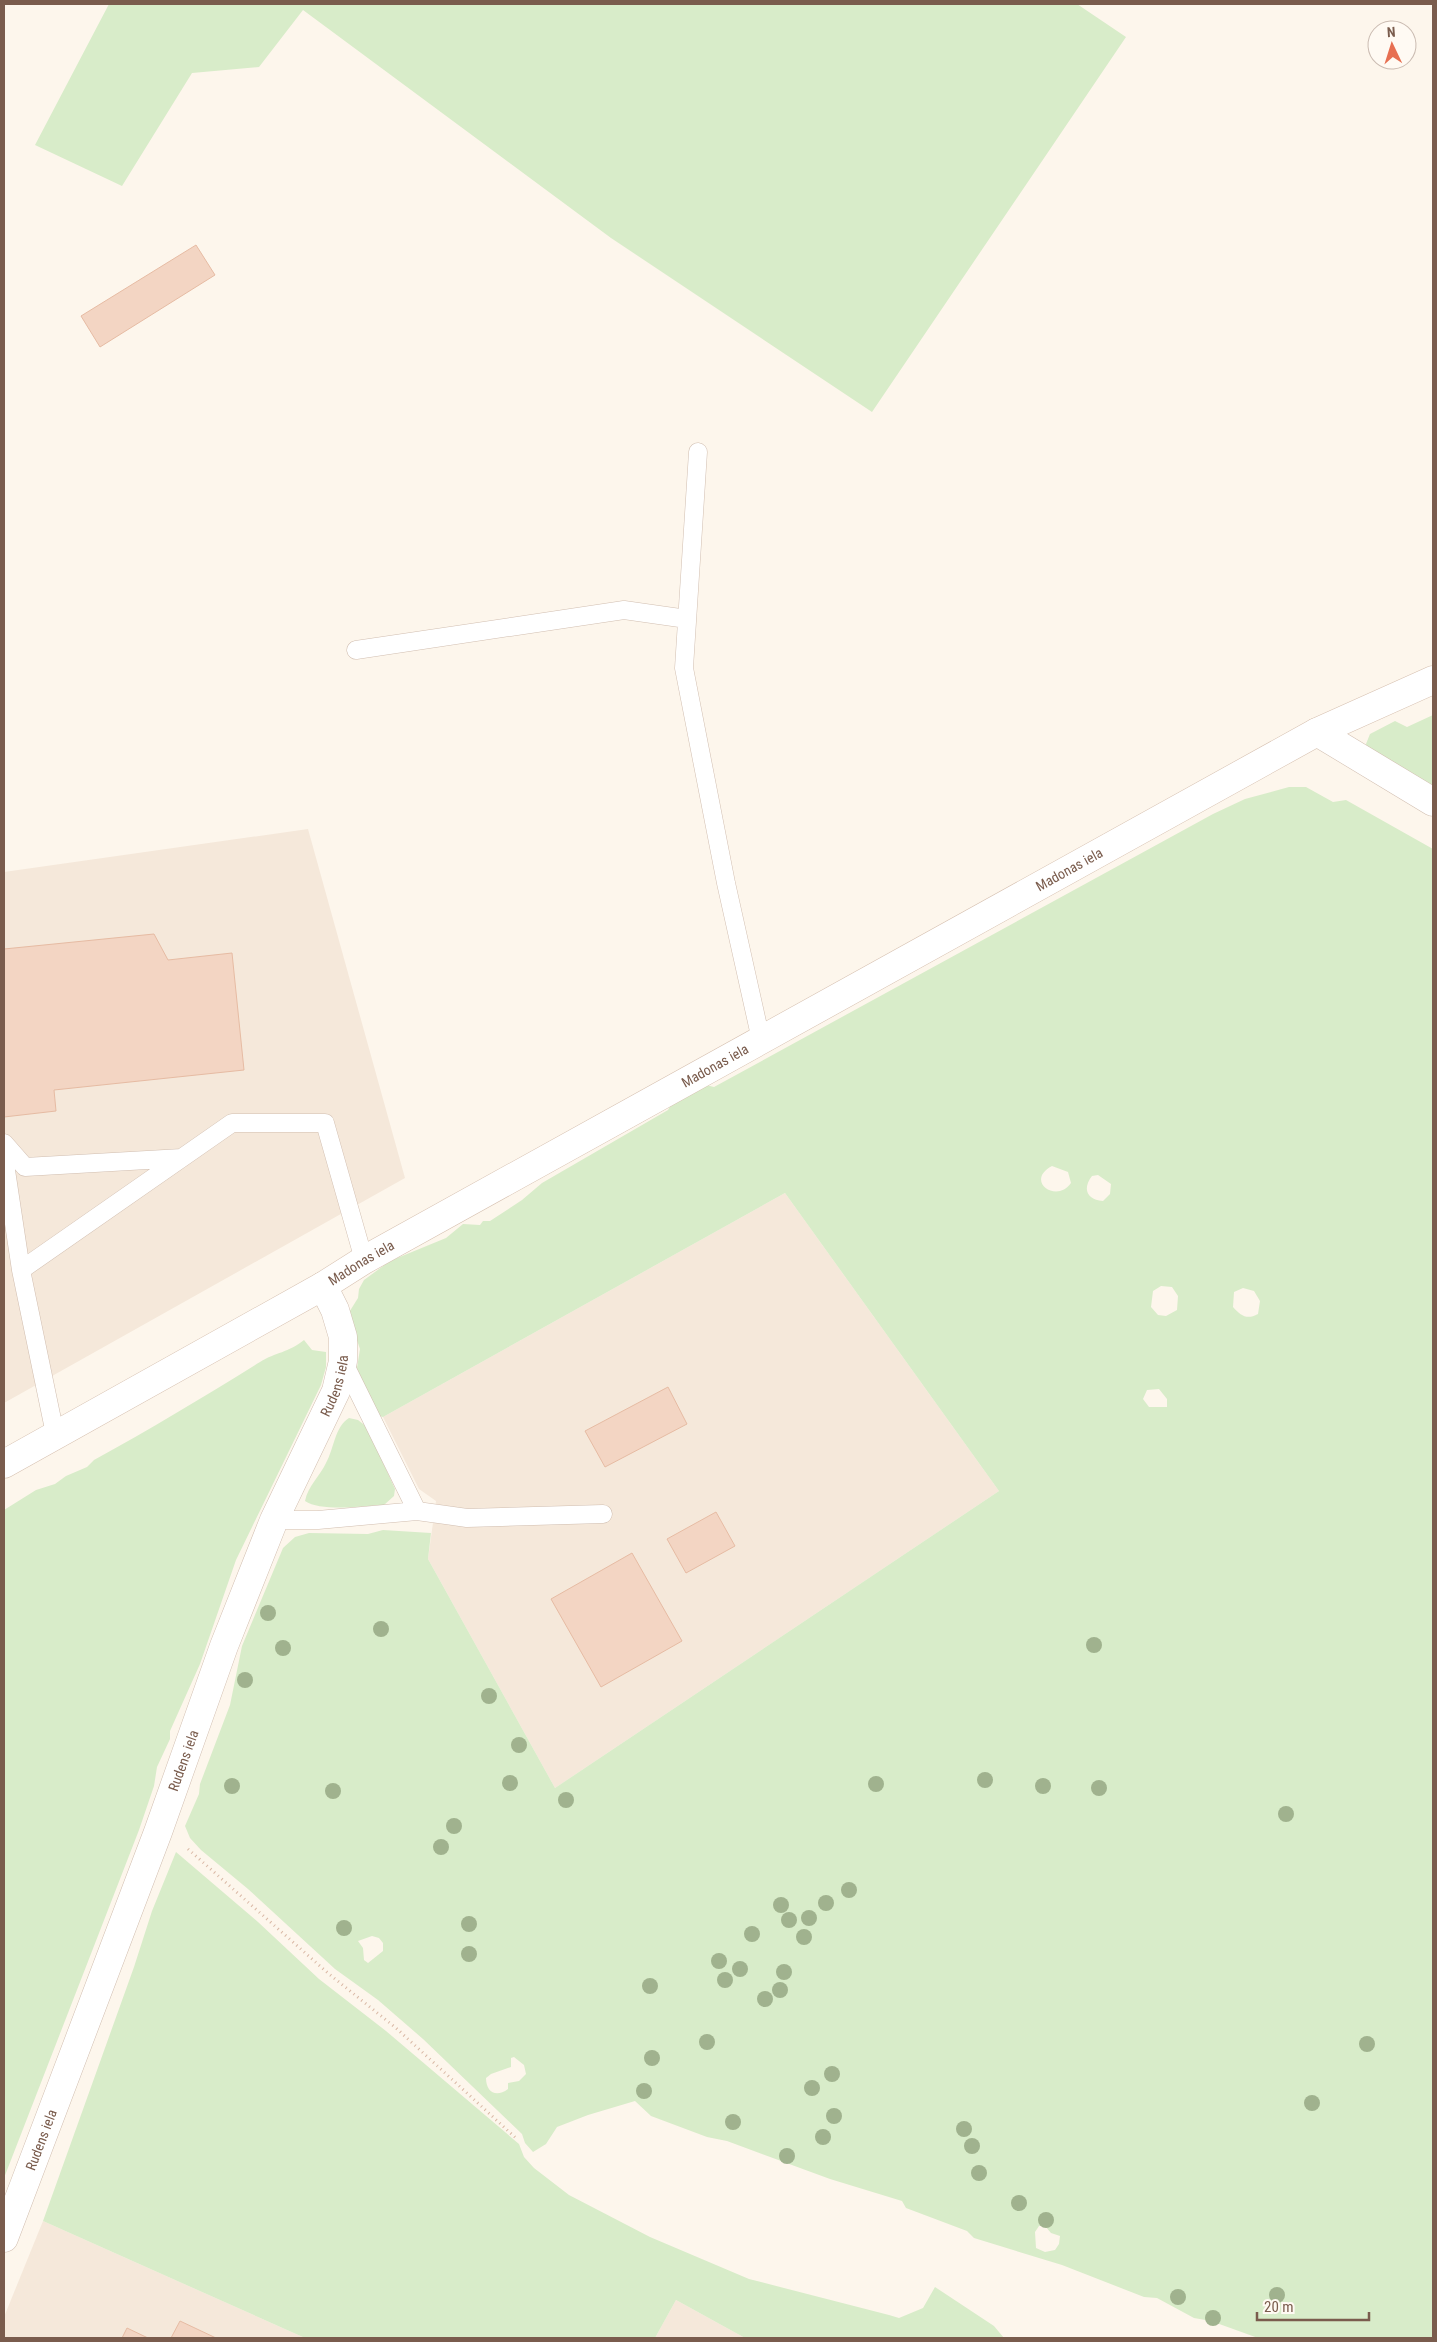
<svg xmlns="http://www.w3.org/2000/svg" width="1437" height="2342" font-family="'Roboto Condensed',sans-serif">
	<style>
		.residential { fill: #f5e8da }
		.green { fill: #d8ecc9; fill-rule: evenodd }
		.building { fill: #f3d5c3; stroke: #e6bba3 }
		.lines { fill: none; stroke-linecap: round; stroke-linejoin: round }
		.lane-casing { stroke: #d1beb0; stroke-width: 19 }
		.street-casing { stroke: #d1beb0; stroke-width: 29 }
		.secondary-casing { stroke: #d6c0b0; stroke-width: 29 }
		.path { stroke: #d9b8a5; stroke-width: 3; stroke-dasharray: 1 4; stroke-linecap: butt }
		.lane { stroke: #fff; stroke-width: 18 }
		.street { stroke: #fff; stroke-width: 28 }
		.secondary { stroke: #fff; stroke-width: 28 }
		.tree { fill: #a0b28e }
		.labels { text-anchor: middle; stroke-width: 5; stroke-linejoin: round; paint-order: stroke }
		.street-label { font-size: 14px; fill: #7a5c4d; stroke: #fffaf3 }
	</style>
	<rect width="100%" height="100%" fill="#fdf6ec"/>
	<!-- residential -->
	<path class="residential" d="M 308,829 L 405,1178 L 4,1403 L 4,872 Z
		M 785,1193 L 999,1491 L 555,1788 L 428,1559 L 436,1501 L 419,1489 L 383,1417 Z
		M 43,2221 L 305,2338 L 4,2338 L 4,2317 Z
		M 676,2300 L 745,2338 L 655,2338 Z"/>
	<!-- green -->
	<path class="green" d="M 109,4 L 1077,4 L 1126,37 L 872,412 L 611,238 L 303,10 L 259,67 L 192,73 L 122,186 L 35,145 Z
		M 1433,715 L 1433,796 L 1368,757 L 1366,744 L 1370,734 L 1395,721 L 1407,727 Z
		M 1289,787 L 1306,787 L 1333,802 L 1346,800 L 1433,849 L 1433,2338 L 1258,2338 L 1211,2321 L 1194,2318 L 1157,2298 L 1144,2297 L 1062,2265 L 974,2238 L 967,2231 L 906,2208 L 902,2201 L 830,2179 L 727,2141 L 707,2137 L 651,2116 L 635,2101 L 588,2115 L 557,2127 L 546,2144 L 533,2152 L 525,2143 L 522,2134 L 423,2039 L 378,2000 L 335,1969 L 248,1889 L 201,1850 L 190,1838 L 185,1826 L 199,1794 L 200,1784 L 230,1705 L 242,1646 L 283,1548 L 295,1537 L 309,1533 L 368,1534 L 383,1530 L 431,1533 L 428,1559 L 555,1788 L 999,1491 L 785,1193 L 383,1417 L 374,1415 L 356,1374 L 360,1349 L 348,1314 L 358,1298 L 359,1289 L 364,1280 L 390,1261 L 446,1238 L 463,1224 L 480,1225 L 483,1221 L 490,1221 L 522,1200 L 542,1183 L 668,1110 L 675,1097 L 698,1083 L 714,1087 L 1213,814 L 1245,799 ZM 1052,1166 L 1068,1172 L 1071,1183 C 1057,1204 1024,1181 1052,1166 ZM 1098,1175 L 1111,1184 L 1110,1194 L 1103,1201 C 1087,1200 1082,1189 1092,1176 ZM 1161,1286 L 1172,1287 L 1178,1296 L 1177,1310 L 1166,1316 L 1158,1315 L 1151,1307 L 1153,1291 ZM 1243,1288 L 1254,1291 L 1260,1301 L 1258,1314 C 1247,1320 1241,1316 1233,1307 L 1234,1292 ZM 1159,1389 L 1167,1399 L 1167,1407 L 1149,1407 L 1143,1399 L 1147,1390 ZM 372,1936 L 379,1938 L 383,1943 L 383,1951 L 368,1963 L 364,1960 L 363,1948 L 358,1941 ZM 514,2057 L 524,2065 L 526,2074 L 519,2081 L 508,2083 L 508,2089 C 496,2098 486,2092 486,2078 L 491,2074 L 511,2067 L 511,2058 ZM 1039,2226 L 1045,2226 L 1051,2233 L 1060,2236 L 1059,2244 L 1055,2250 L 1045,2252 L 1036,2248 L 1035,2232 Z
		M 304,1340 L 312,1350 L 326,1352 L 326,1367 L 321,1385 L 236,1560 L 200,1664 L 170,1731 L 170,1739 L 157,1767 L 154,1786 L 139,1830 L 4,2178 L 4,1510 L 36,1490 L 55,1484 L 66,1476 L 87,1467 L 94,1460 C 151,1429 205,1396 260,1362 C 276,1352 288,1353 304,1340 Z
		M 349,1418 L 358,1420 L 367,1427 L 395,1489 L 394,1496 L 384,1505 C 364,1506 321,1512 305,1501 C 308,1486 320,1476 326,1463 C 334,1449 335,1426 349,1418 Z
		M 176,1852 L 258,1922 L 319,1979 L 386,2031 L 519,2144 L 524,2157 L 534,2168 L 569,2195 L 650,2237 L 749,2279 L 889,2315 L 899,2318 L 923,2308 L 935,2287 L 994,2326 L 1004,2338 L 745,2338 L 676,2300 L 655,2338 L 305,2338 L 43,2221 L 134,1967 L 152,1911 Z"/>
	<!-- building -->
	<path class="building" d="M 196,245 L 215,275 L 100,347 L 81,316 Z
		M 154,934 L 168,960 L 232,953 L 244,1070 L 54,1090 L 56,1111 L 4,1117 L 4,949 Z
		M 668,1387 L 687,1424 L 605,1467 L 585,1431 Z
		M 716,1512 L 735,1546 L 686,1573 L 667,1539 Z
		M 632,1553 L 682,1641 L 601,1687 L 551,1599 Z
		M 180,2321 L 216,2338 L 171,2338 Z
		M 127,2328 L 148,2338 L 122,2338 Z"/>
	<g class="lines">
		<defs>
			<path id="lane" d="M 698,452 L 684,668 L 726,883 L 761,1040
				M 356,650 L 624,610 L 687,619
				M 4,1143 L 25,1167 L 182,1158
				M 4,1157 L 21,1270
				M 343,1361 L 417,1511 L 467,1518 L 603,1514
				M 55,1434 L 21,1270 L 232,1123 L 325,1123 L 364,1260
				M 274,1520 L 318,1520 L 417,1511"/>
			<g id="street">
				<path d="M 1317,732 L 1433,802"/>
				<path id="s1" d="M 4,2238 L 158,1832 L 224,1646 L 274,1520 L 336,1391 L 343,1361 L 343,1337 L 335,1310 L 323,1286"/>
			</g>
			<g id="secondary">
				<path id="s2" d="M 4,1464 L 323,1286 L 364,1260 L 1317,732 L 1433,680"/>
			</g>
		</defs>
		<!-- lane casing -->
		<use href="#lane" class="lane-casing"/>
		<!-- street casing -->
		<use href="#street" class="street-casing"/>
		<!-- secondary casing -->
		<use href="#secondary" class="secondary-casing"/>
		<!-- path -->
		<path class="path" d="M 188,1849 L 329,1974 L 396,2028 L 517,2139"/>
		<!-- lane -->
		<use href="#lane" class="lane"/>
		<!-- street -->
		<use href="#street" class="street"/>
		<!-- secondary -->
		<use href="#secondary" class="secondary"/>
	</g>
	<!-- trees -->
	<g class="tree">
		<circle cx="268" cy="1613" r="8"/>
		<circle cx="381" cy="1629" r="8"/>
		<circle cx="1094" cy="1645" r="8"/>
		<circle cx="283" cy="1648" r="8"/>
		<circle cx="245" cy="1680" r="8"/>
		<circle cx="489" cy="1696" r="8"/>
		<circle cx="519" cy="1745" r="8"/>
		<circle cx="985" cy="1780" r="8"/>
		<circle cx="510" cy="1783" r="8"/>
		<circle cx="876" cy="1784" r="8"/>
		<circle cx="232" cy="1786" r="8"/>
		<circle cx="1043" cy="1786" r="8"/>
		<circle cx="1099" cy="1788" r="8"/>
		<circle cx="333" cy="1791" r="8"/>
		<circle cx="566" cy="1800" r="8"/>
		<circle cx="1286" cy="1814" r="8"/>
		<circle cx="454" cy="1826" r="8"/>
		<circle cx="441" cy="1847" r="8"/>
		<circle cx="849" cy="1890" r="8"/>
		<circle cx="826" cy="1903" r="8"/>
		<circle cx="781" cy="1905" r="8"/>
		<circle cx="809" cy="1918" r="8"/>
		<circle cx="789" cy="1920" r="8"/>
		<circle cx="469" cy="1924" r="8"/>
		<circle cx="344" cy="1928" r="8"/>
		<circle cx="752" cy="1934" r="8"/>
		<circle cx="804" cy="1937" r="8"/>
		<circle cx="469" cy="1954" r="8"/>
		<circle cx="719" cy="1961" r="8"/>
		<circle cx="740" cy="1969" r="8"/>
		<circle cx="784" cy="1972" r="8"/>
		<circle cx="725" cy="1980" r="8"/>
		<circle cx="650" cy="1986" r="8"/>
		<circle cx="780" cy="1990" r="8"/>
		<circle cx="765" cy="1999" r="8"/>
		<circle cx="707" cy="2042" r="8"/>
		<circle cx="1367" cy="2044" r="8"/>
		<circle cx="652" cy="2058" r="8"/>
		<circle cx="832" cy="2074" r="8"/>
		<circle cx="812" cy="2088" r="8"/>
		<circle cx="644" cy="2091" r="8"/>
		<circle cx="1312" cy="2103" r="8"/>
		<circle cx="834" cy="2116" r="8"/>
		<circle cx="733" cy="2122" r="8"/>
		<circle cx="964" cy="2129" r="8"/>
		<circle cx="823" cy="2137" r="8"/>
		<circle cx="972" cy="2146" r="8"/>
		<circle cx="787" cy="2156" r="8"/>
		<circle cx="979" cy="2173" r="8"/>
		<circle cx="1019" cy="2203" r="8"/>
		<circle cx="1046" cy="2220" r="8"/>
		<circle cx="1277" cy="2295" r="8"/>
		<circle cx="1178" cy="2297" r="8"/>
		<circle cx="1213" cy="2318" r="8"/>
	</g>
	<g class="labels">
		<!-- street labels -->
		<g class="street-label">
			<text dy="5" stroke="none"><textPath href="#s2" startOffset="1220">Madonas iela</textPath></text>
			<text dy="5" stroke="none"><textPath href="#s2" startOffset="815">Madonas iela</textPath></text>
			<text dy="5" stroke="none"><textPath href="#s2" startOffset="410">Madonas iela</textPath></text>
			<text dy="5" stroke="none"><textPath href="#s1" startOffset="915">Rudens iela</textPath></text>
			<text dy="5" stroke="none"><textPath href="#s1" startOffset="510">Rudens iela</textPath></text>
			<text dy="5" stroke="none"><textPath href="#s1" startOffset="105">Rudens iela</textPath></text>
		</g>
	</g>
	<!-- border -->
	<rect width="1437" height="2342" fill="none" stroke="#7a5c4d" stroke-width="10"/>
	<!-- north arrow -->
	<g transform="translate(1392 45) rotate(356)"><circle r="24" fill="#fffaf3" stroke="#cabbb1"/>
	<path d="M0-4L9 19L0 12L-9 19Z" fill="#e76f51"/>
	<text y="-8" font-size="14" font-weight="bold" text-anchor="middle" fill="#7a5c4d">N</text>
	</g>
	<!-- scale -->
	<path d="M1257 2312v8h112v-8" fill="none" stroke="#7a5c4d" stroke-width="2.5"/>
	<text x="1264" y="2312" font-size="15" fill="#7a5c4d" stroke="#fffaf3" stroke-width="4" paint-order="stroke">20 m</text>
</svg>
